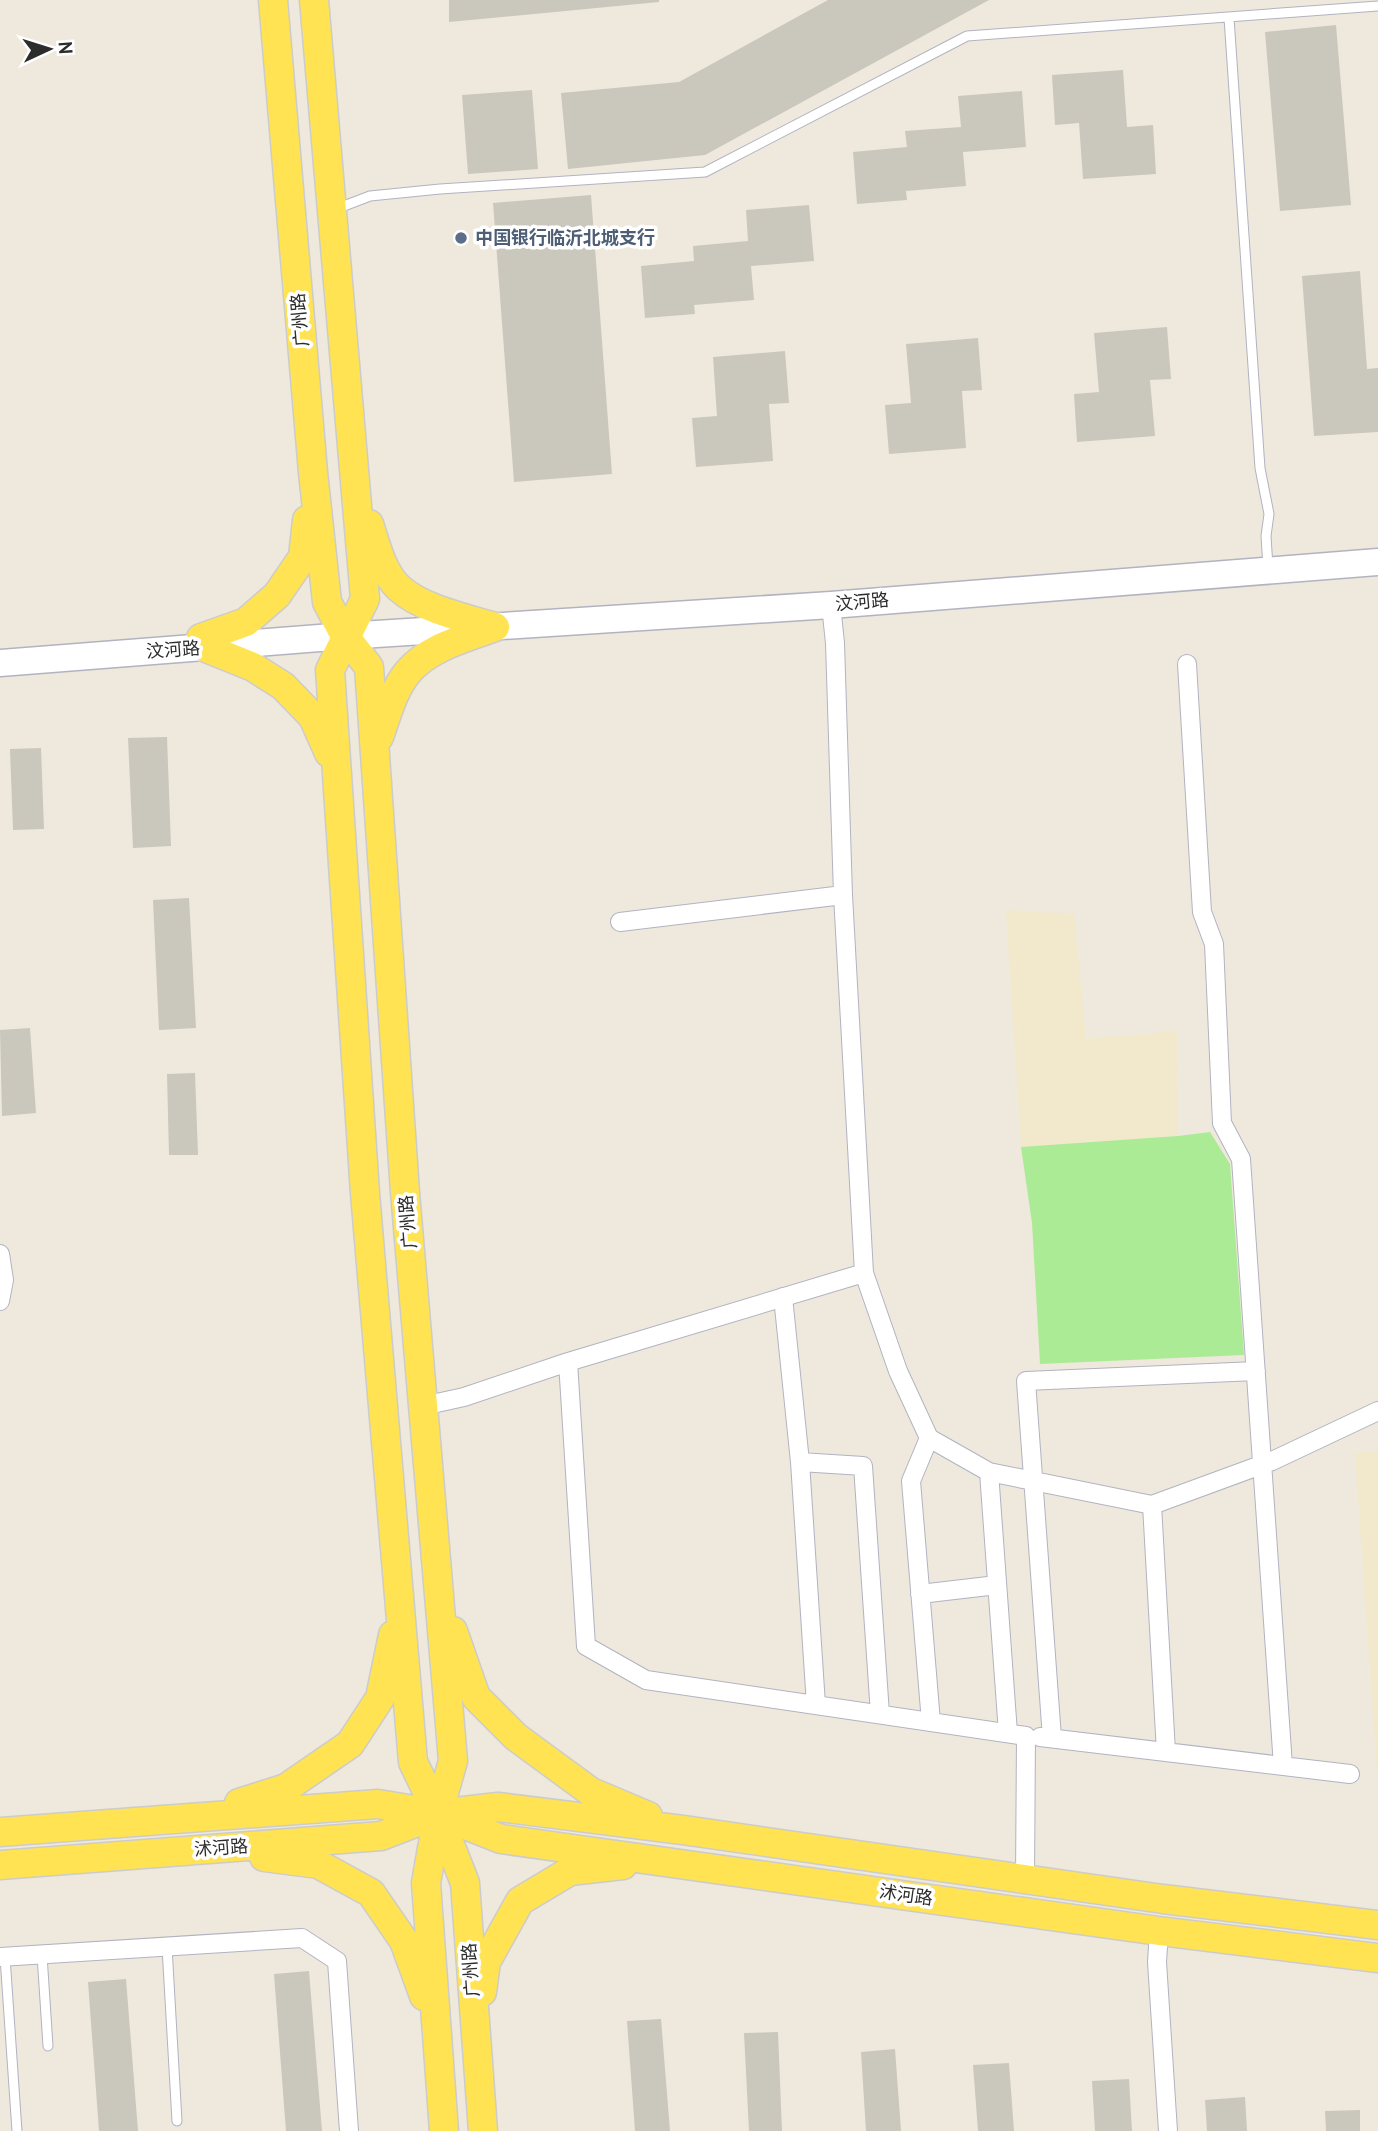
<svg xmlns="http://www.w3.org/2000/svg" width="1378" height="2131" font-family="'PT Sans','Noto Sans SC',sans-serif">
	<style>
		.education { fill: #f2e8cb }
		.green { fill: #aceb95 }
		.building { fill: #cac7bc }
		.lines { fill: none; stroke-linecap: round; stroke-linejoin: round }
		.lane-casing { stroke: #b1b3c1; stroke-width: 11 }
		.street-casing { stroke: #b1b3c1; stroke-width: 20 }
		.secondary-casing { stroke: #b1b3c1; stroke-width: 29 }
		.primary-casing { stroke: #ccc; stroke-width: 31 }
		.lane { stroke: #fff; stroke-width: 9 }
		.street { stroke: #fff; stroke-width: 18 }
		.secondary { stroke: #fff; stroke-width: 26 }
		.primary { stroke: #ffe353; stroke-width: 28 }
		.service-dot { fill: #5c6f8a; stroke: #fff; stroke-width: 2.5 }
		.labels { text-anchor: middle; stroke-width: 7; stroke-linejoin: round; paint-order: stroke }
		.service-label { font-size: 18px; font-weight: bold; fill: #4e5e75; stroke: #fff; text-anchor: start }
		.street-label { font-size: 18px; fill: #2c2c2c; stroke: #fff }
	</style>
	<rect width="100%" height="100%" fill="#efe9dd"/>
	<!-- education -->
	<path class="education" d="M 1006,910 L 1074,914 L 1086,1039 L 1177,1031 L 1178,1136 L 1021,1147 Z
		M 1378,1451 L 1378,1789 L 1355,1453 Z"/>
	<!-- green -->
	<path class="green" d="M 1210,1132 L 1230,1164 L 1244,1355 L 1040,1364 L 1032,1223 L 1021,1147 L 1178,1136 Z"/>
	<!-- building -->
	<path class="building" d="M 449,0 L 659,0 L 659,2 L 449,22 Z
		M 828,0 L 989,0 L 705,155 L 568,169 L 561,93 L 679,82 Z
		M 1336,25 L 1351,205 L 1280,211 L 1265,32 Z
		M 1123,70 L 1127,127 L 1153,125 L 1156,174 L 1083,179 L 1079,123 L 1055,125 L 1052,75 Z
		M 532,90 L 538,169 L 468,174 L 462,95 Z
		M 1022,91 L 1026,147 L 963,152 L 966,186 L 906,191 L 907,200 L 857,204 L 853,152 L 907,147 L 905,131 L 961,127 L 958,96 Z
		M 591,195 L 612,474 L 514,482 L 493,203 Z
		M 809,205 L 814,261 L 751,266 L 754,300 L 694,305 L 695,314 L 645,318 L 641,266 L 694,261 L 693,246 L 748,241 L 746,210 Z
		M 1360,271 L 1367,369 L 1378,368 L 1378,432 L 1314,436 L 1302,276 Z
		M 1167,327 L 1171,379 L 1150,380 L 1155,436 L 1077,442 L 1074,394 L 1099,392 L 1094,333 Z
		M 978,338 L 982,390 L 962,391 L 966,448 L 889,454 L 885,405 L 911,403 L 906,344 Z
		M 785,351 L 789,403 L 769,404 L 773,461 L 696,467 L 692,418 L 717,416 L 713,357 Z
		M 167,737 L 171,846 L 133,848 L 128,738 Z
		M 41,748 L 44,829 L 13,830 L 10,749 Z
		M 189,898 L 196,1028 L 159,1030 L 153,900 Z
		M 30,1028 L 36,1113 L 2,1116 L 0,1030 Z
		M 195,1073 L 198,1155 L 169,1155 L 167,1074 Z
		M 309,1971 L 322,2131 L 286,2131 L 274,1974 Z
		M 126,1979 L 138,2131 L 99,2131 L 88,1982 Z
		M 661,2019 L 670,2131 L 635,2131 L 627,2021 Z
		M 778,2032 L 782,2131 L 749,2131 L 744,2033 Z
		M 895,2049 L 901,2131 L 866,2131 L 861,2052 Z
		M 1009,2063 L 1014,2131 L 978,2131 L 973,2065 Z
		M 1129,2079 L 1132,2131 L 1095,2131 L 1092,2081 Z
		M 1245,2097 L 1247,2131 L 1207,2131 L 1205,2100 Z
		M 1360,2110 L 1360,2131 L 1326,2131 L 1325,2111 Z"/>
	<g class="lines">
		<defs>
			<path id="lane" d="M 1229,18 L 1260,468 L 1269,514 L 1266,536 L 1268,567
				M 336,209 L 370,196 L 440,189 L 705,172 L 967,36 L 1378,6
				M 167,1947 L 177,2121
				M 42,1955 L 48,2046
				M 5,1957 L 17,2131"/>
			<path id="street" d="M 831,605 L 835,643 L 843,895 L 864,1273
				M 1187,664 L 1202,912 L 1214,944 L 1222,1123 L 1241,1159 L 1283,1766
				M 620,922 L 843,895
				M 0,1254 L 4,1280 L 0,1301
				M 783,1297 L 800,1462 L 816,1705
				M 568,1362 L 586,1646 L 646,1680 L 1026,1736 L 1025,1879
				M 423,1406 L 464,1397 L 568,1362 L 864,1273 L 898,1371 L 929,1438 L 989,1472 L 1152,1505 L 1272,1461 L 1378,1411
				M 929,1438 L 911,1481 L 931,1722
				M 800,1462 L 863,1466 L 880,1714
				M 989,1472 L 1008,1733
				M 1152,1505 L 1166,1752
				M 920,1594 L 997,1585
				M 1040,1737 L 1350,1774
				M 1052,1738 L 1026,1381 L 1256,1371
				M 1159,1931 L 1157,1962 L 1168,2131
				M 0,1957 L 302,1938 L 337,1961 L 349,2131"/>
			<path id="secondary" d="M 0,663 L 345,636 L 831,605 L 1378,562"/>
			<path id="primary" d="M 273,0 L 313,472 L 327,602 L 345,636 L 369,667 L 405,1192 L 453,1761 L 438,1814 L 426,1883 L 444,2131
				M 314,0 L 365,599 L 330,670 L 365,1193 L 413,1762 L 438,1814 L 465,1883 L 483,2131
				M 369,524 C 376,545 382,572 399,588 C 422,609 465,618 495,627
				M 201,638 L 246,622 L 277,595 L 303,557 L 307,520
				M 206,648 L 253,667 L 283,686 L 313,717 L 329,753
				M 379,737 C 387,715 393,690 408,672 C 429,647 466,638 495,627
				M 453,1631 L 476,1697 L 516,1737 L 591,1792 L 648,1816
				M 239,1803 L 286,1788 L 350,1744 L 380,1698 L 393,1635
				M 0,1832 L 378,1804 L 438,1814 L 501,1839 L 1159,1931 L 1378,1958
				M 264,1857 L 318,1864 L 371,1893 L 404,1941 L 424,1996
				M 0,1865 L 381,1836 L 438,1814 L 498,1807 L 683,1830 L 1163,1899 L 1378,1925
				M 482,1992 L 486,1962 L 520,1901 L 570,1871 L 623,1865"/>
		</defs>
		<!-- lane casing -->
		<use href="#lane" class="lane-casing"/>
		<!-- street casing -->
		<use href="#street" class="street-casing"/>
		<!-- secondary casing -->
		<use href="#secondary" class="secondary-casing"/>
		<!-- primary casing -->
		<use href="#primary" class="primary-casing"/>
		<!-- lane -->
		<use href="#lane" class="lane"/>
		<!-- street -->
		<use href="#street" class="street"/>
		<!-- secondary -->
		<use href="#secondary" class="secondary"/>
		<!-- primary -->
		<use href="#primary" class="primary"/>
	</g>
	<!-- markers -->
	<circle class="service-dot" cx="461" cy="238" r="7"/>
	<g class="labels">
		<!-- service labels -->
		<g class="service-label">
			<text x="475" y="244">中国银行临沂北城支行</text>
		</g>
		<!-- street labels -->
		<g class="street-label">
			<text transform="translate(300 320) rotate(-95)" y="6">广州路</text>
			<text transform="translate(862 602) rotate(-5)" y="6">汶河路</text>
			<text transform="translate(173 650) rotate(-4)" y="6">汶河路</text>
			<text transform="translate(408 1222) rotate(-95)" y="6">广州路</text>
			<text transform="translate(221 1848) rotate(-4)" y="6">沭河路</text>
			<text transform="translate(906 1895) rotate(8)" y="6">沭河路</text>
			<text transform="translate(471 1970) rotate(-94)" y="6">广州路</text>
		</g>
	</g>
	<!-- north arrow -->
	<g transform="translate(49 49) rotate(86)" stroke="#ffffff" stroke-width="5" paint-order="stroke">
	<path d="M0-5L12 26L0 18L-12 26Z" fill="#2c2c2c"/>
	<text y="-10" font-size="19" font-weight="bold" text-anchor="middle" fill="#2c2c2c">N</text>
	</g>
</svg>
